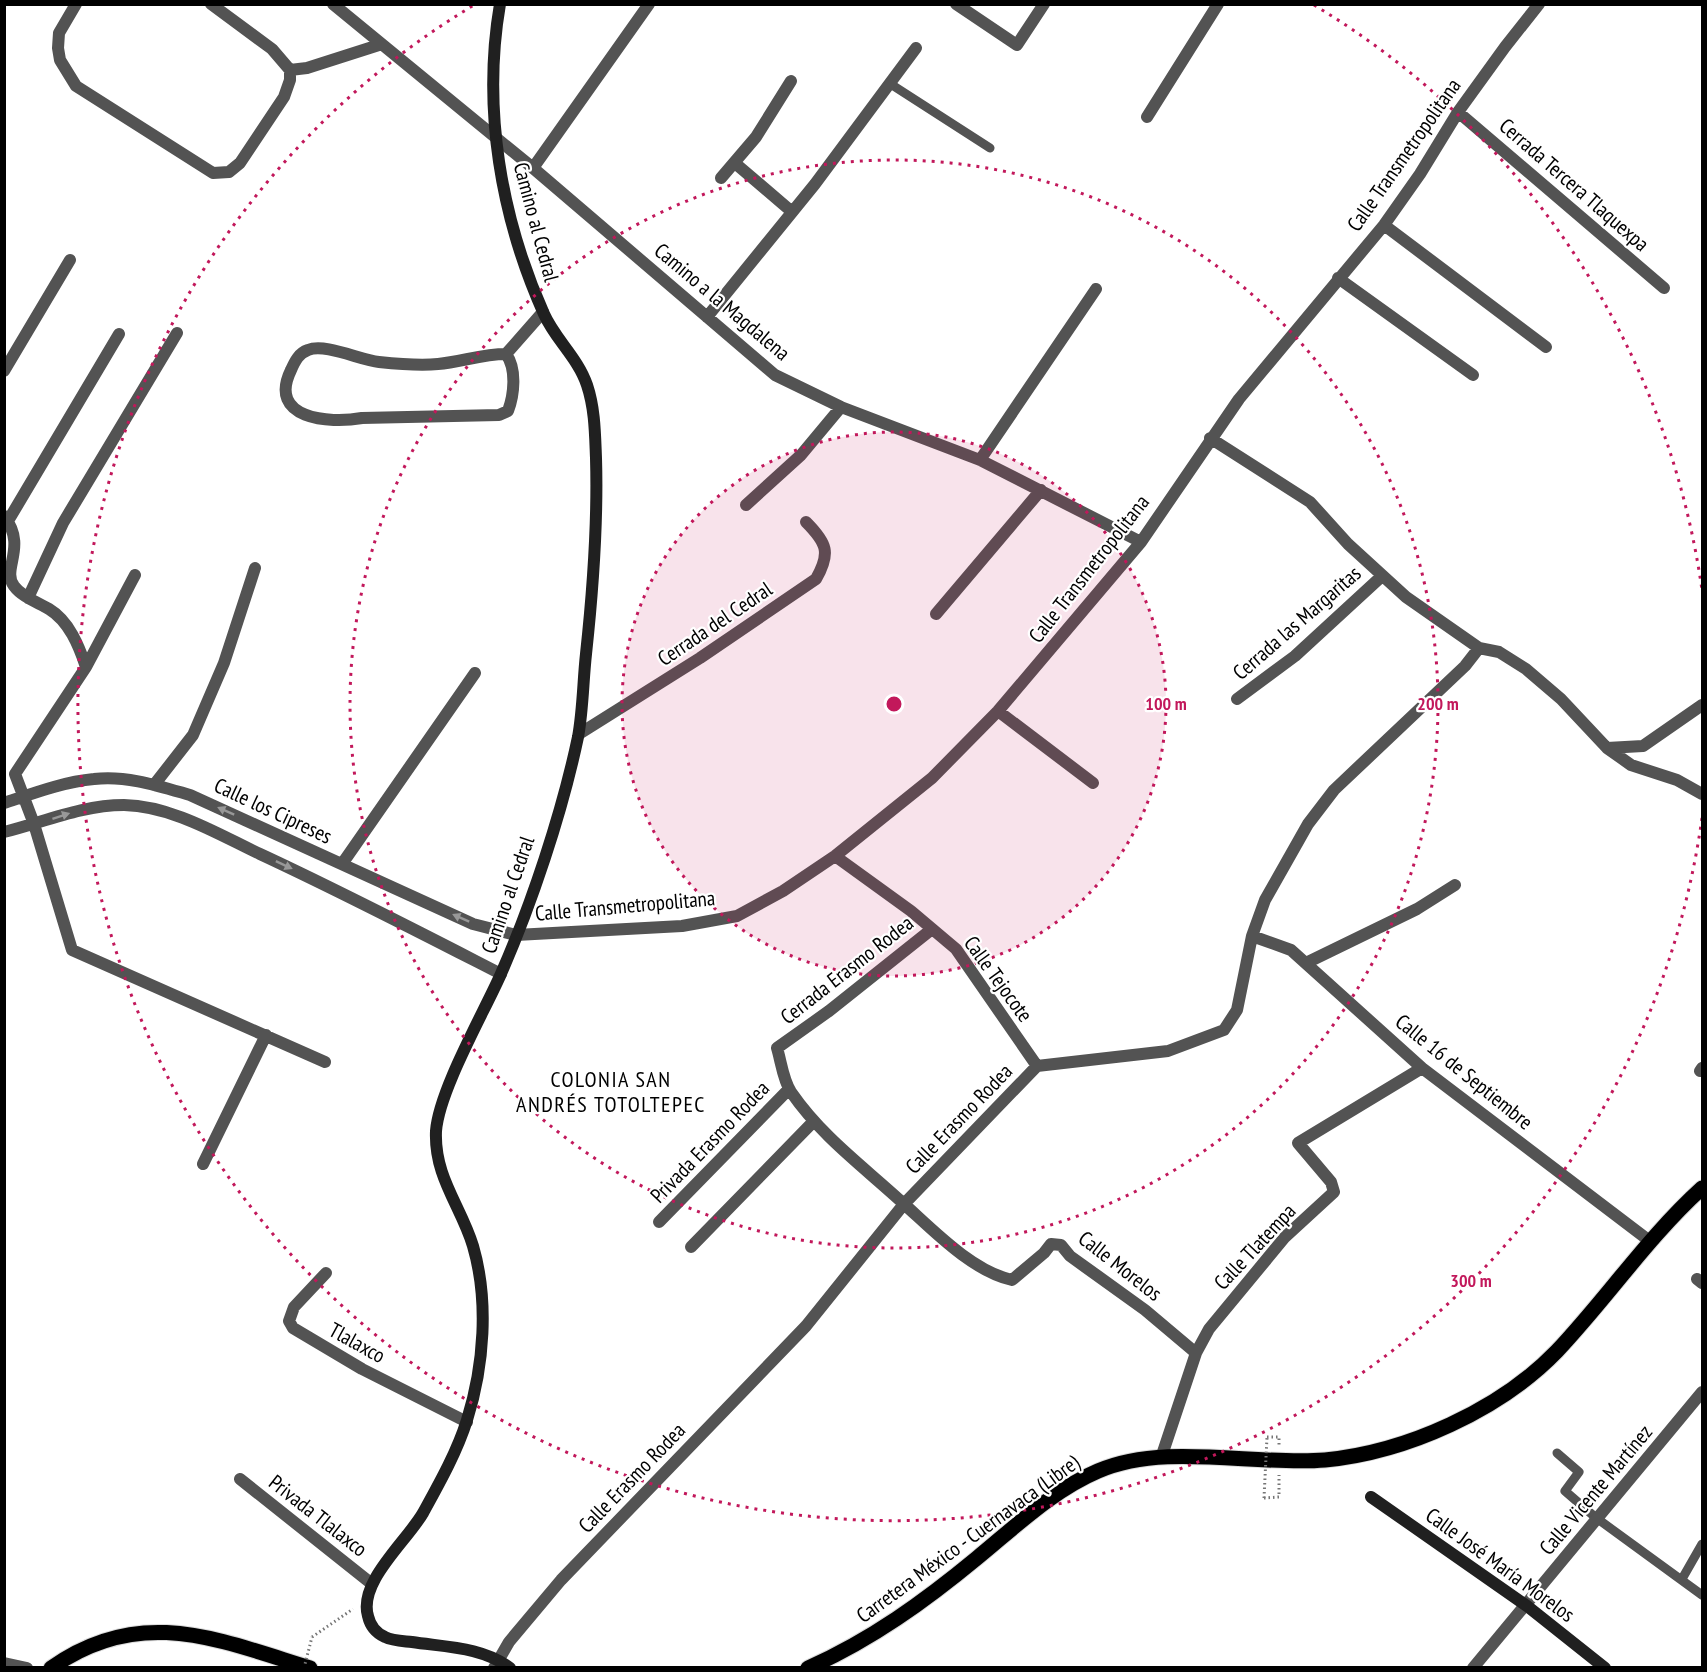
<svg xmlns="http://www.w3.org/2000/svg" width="1707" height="1672" font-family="'PT Sans Narrow',sans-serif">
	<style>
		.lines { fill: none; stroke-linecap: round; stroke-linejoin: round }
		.primary-casing { stroke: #dbdbdb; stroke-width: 17 }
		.path { stroke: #757575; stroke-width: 3; stroke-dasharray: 1.5 3; stroke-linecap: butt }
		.lane { stroke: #535353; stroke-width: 9 }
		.street { stroke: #535353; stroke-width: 12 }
		.secondary { stroke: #202020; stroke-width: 12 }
		.primary { stroke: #000; stroke-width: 15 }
		.path-bridge { stroke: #757575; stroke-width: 3; stroke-dasharray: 1.5 3; stroke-linecap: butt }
		.oneway { fill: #989898 }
		.ring { fill: none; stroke: #c2185b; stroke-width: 3; stroke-dasharray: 3 6 }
		.labels { text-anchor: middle; stroke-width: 4.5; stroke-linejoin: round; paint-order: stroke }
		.street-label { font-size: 21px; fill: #000; stroke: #fff }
		.neighbourhood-label { font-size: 22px; letter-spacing: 1.5px; fill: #000; stroke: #fff }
		.centre { fill: #c2185b; stroke: #fff; stroke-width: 3 }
		.ring-label { font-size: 18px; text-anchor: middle; font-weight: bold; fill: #c2185b; stroke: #fff; stroke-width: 4.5; stroke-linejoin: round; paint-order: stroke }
	</style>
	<rect width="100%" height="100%" fill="#fff"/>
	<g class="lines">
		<defs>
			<path id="primary" d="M 51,1668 C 140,1605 216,1639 310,1668
				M 808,1668 C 871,1640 925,1601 977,1558 C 1015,1527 1053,1490 1098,1471 C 1165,1442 1253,1466 1325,1460 C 1407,1452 1500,1410 1557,1351 C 1607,1298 1648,1237 1702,1188"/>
		</defs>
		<!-- primary casing -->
		<use href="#primary" class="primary-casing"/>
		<!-- path -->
		<path class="path" d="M 1267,1437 L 1279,1437 L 1279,1445
			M 1264,1498 L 1279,1497 L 1279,1475
			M 312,1637 L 353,1609"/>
		<!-- lane -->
		<path class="lane" d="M 889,83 L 990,148
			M 1557,1453 L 1579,1472 L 1565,1491 L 1595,1517 L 1702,1595
			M 1682,1579 L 1702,1544"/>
		<!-- street -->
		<path class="street" d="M 76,4 L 59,33 L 58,48 L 60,60 L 76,86 L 213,173 L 229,172 L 240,163 L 284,97 L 290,80 L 290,70
			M 211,4 L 272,49 L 290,70 L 307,68 L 382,44
			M 333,4 L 533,168 L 775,375 L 841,407 L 980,460 L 1141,542
			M 956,4 L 1017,45 L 1044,4
			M 1458,112 L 1664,288
			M 1147,117 L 1218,4
			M 736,164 L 791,211
			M 533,168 L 649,4
			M 721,178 L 756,137 L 791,81
			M 1384,225 L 1546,347
			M 1338,278 L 1473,375
			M 707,317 L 815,184 L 916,48
			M 506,354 C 517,369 514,395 508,411 L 499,415 L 362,418 C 329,424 267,419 291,370 C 295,361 299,353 308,350 C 325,343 360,360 379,362 C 398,364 420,366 438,364 C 461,362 482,354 506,354 L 543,312
			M 4,371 L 70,260
			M 1210,438 L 1310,502 L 1348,544 L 1406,597 L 1479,648 L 1499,652 L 1526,669 L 1561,699 L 1607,748 L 1631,765 L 1677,780 L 1702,794
			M 980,460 L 1096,289
			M 746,505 L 801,455 L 841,407
			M 4,516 C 28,547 1,569 14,586 C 22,597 37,602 49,609 C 69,621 79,646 86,667 L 15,774 L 34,824 L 72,950 L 325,1062
			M 8,521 L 119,334
			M 28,598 L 63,523 L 177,333
			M 936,614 L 1041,490
			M 86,667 L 135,575
			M 1237,699 L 1295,656 L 1382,576
			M 998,711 L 1093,783
			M 579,734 L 700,658 L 816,579 C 831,553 827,543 806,522
			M 1607,748 L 1643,746 L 1702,705
			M 154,785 L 193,735 L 224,663 L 255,568
			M 4,803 C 34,793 63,782 94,779 C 126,775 159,786 190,795 L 473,924 L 516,935 L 682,926 L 737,916 L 783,891 L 835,856 L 932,778 L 998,711 L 1141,542 L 1239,399 L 1384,225 L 1420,174 L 1458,112 L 1505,47 L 1539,4
			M 4,832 C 44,822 82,805 124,805 C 172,806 218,834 260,854 C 342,892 421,933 501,974
			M 835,856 L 911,911 L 956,949 L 1037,1066
			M 342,864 L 475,673
			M 932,929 L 829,1011 L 777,1048 C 781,1061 783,1080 791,1092 C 822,1137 864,1167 904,1204 C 933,1230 972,1271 1012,1280 L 1044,1253 L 1051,1244 L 1061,1245 L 1070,1256 L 1145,1310 L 1196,1353
			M 1252,936 L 1291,950 L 1422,1068 L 1651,1242
			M 1306,963 L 1417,909 L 1455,885
			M 1700,1071 L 1702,1068
			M 203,1164 L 266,1035
			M 659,1222 L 789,1089
			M 691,1247 L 814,1121
			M 326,1273 L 294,1307 L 289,1321 L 293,1328 L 362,1369 L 467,1422
			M 1697,1279 L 1702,1283
			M 1161,1458 L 1196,1353 L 1209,1329 L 1285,1237 L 1334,1192 L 1331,1182 L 1298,1143 L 1422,1068
			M 240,1479 L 372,1584
			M 4,1663 L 27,1668
			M 494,1668 L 509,1642 L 561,1580 L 806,1326 L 904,1204 L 1037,1066 L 1168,1051 L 1224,1030 L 1237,1010 L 1252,936 L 1265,900 L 1308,824 L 1334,790 L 1465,666 L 1479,648
			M 1473,1668 L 1702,1392"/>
		<!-- secondary -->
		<path class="secondary" d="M 500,4 C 482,109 501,218 544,314 C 555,339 578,358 587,385 C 595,409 595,434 596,458 C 598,524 593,589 586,654 C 583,681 583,710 578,737 C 562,813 531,906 500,976 C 482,1016 439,1091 436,1131 C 434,1177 461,1206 473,1246 C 489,1301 484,1366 467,1420 C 457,1452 439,1484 423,1513 C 407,1541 358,1582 368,1616 C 370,1625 376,1633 385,1637 C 393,1641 404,1641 412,1642 C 445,1647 483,1647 510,1668
			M 1371,1497 L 1527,1606 L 1605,1668"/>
		<!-- primary -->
		<use href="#primary" class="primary"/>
		<!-- path-bridge -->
		<path class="path-bridge" d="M 1264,1498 L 1267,1437
			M 304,1668 L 312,1637"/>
	</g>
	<!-- one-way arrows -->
	<defs><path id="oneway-solid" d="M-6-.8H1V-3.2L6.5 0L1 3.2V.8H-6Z" transform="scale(1.5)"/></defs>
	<g class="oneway">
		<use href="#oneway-solid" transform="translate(226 811) rotate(-156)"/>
		<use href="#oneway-solid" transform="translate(61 816) rotate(-18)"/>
		<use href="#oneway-solid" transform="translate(284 865) rotate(25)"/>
		<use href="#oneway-solid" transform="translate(461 918) rotate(-156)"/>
	</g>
	<!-- distance rings -->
	<circle cx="894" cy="704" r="272" fill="#c2185b" fill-opacity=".12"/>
	<g class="ring">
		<circle cx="894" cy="704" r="272"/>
		<circle cx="894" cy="704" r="544"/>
		<path d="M1702 818A816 816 0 1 1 474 5M1314 5A816 816 0 0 1 1702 590"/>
	</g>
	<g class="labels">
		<!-- street labels -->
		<g class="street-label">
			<text transform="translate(1404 155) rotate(-55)" y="7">Calle Transmetropolitana</text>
			<text transform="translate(1574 185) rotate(41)" y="7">Cerrada Tercera Tlaquexpa</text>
			<text transform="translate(536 222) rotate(75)" y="7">Camino al Cedral</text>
			<text transform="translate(722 302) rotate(40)" y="7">Camino a la Magdalena</text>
			<text transform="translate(1089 569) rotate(-52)" y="7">Calle Transmetropolitana</text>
			<text transform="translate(1297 623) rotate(-41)" y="7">Cerrada las Margaritas</text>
			<text transform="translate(715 624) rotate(-34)" y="7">Cerrada del Cedral</text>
			<text transform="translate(273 811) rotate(25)" y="7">Calle los Cipreses</text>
			<text transform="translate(508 895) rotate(-71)" y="7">Camino al Cedral</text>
			<text transform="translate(625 906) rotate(-5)" y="7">Calle Transmetropolitana</text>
			<text transform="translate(847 970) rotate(-38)" y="7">Cerrada Erasmo Rodea</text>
			<text transform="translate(998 979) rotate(54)" y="7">Calle Tejocote</text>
			<text transform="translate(1464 1072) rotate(39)" y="7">Calle 16 de Septiembre</text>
			<text transform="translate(959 1119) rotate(-46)" y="7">Calle Erasmo Rodea</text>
			<text transform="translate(710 1142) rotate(-46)" y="7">Privada Erasmo Rodea</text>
			<text transform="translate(1255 1247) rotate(-47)" y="7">Calle Tlatempa</text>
			<text transform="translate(1120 1266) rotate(38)" y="7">Calle Morelos</text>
			<text transform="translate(357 1343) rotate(29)" y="7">Tlalaxco</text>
			<text transform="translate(632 1478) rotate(-46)" y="7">Calle Erasmo Rodea</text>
			<text transform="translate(1596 1490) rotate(-50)" y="7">Calle Vicente Martínez</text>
			<text transform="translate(318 1516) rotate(38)" y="7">Privada Tlalaxco</text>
			<text transform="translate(968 1539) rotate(-36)" y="7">Carretera México - Cuernavaca (Libre)</text>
			<text transform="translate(1500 1565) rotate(36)" y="7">Calle José María Morelos</text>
		</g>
		<!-- neighbourhood labels -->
		<g class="neighbourhood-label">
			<text x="611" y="1087">COLONIA SAN<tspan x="611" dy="25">ANDRÉS TOTOLTEPEC</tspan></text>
		</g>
	</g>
	<circle cx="894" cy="704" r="9" class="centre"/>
	<g class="ring-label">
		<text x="1166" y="710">100 m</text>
		<text x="1438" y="710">200 m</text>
		<text x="1471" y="1287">300 m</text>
	</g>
	<!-- border -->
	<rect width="1707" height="1672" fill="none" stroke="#000000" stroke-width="12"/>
</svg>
